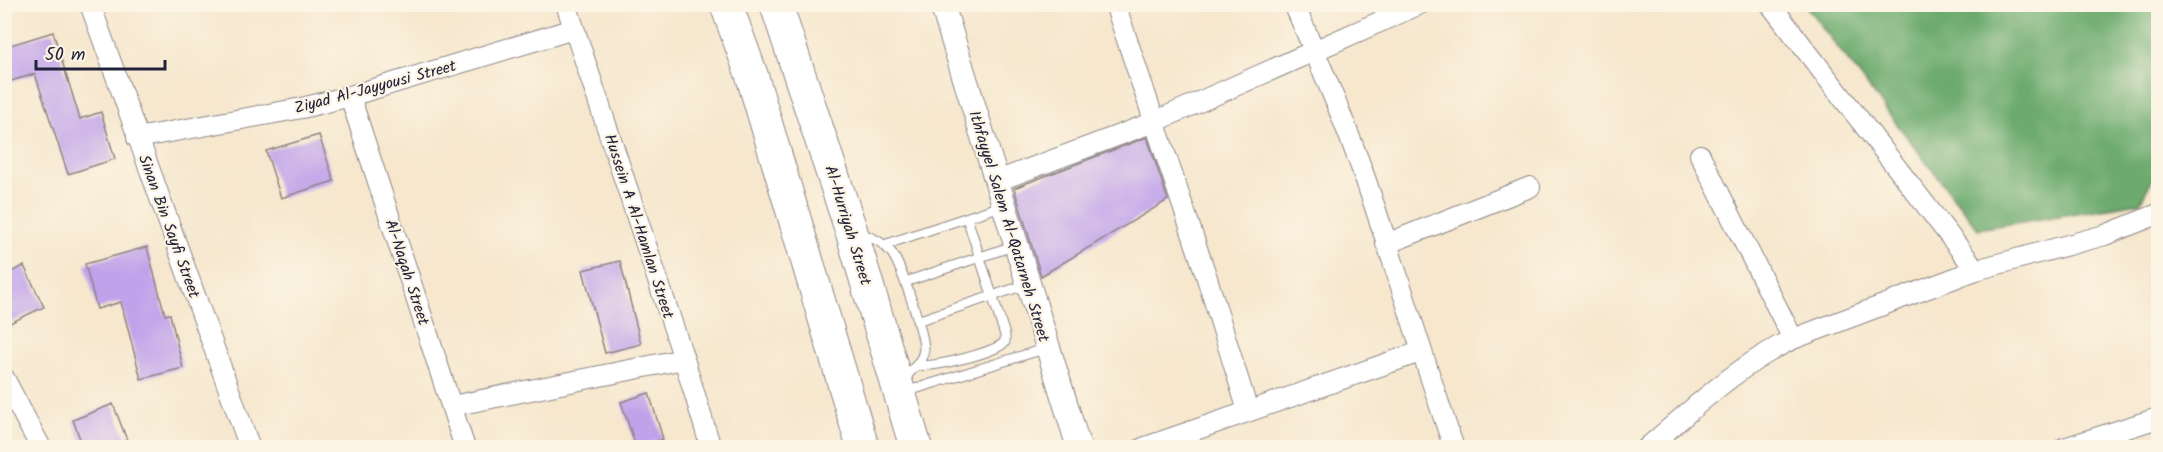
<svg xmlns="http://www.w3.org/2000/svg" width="2163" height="452" font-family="Kalam,sans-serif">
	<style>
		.forest { fill: #6caa6d; stroke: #476654; stroke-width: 1.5 }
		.building { fill: #c0a2ea }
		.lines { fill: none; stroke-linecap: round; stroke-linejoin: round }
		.service-casing { stroke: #8c8484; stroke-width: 11 }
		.minor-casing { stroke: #8c8484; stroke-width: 22 }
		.tertiary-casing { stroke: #8c8484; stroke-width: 26 }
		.trunk-casing { stroke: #8c8484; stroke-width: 34 }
		.service { stroke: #fff; stroke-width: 9 }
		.minor { stroke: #fff; stroke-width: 20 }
		.tertiary { stroke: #fff; stroke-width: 24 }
		.trunk { stroke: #fff; stroke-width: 32 }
		.labels { text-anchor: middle; stroke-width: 4.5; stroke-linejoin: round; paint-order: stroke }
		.street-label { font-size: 16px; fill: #22223b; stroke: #fcf5e5 }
	</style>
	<rect width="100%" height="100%" fill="#fcf5e5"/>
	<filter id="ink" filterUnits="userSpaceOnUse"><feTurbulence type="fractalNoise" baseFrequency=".0167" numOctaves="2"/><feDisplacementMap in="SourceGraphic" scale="12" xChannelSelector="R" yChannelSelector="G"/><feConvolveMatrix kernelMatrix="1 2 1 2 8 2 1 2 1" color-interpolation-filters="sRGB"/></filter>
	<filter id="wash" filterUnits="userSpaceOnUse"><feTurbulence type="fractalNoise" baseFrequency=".008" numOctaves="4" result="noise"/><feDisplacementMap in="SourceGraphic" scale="24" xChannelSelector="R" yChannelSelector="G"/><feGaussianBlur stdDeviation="1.35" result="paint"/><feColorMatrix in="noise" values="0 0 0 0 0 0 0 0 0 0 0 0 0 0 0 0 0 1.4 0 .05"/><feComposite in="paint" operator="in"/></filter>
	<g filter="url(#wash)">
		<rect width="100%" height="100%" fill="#f6e7cd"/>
		<!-- forest -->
		<path class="forest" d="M 1805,5 L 2158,5 L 2158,168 L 2140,203 L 1978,229 Z"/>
		<g id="blocks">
			<!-- building -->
			<path class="building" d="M 53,32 L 80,119 L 101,112 L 115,159 L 68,174 L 35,74 L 4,83 L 4,47 Z
				M 319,135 L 334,181 L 281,198 L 266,151 Z
				M 1147,137 L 1168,200 L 1041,276 L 1014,188 Z
				M 147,247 L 165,315 L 170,314 L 183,368 L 141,379 L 121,302 L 97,309 L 85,264 Z
				M 620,261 L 641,344 L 605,353 L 583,270 Z
				M 24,266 L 44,307 L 10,323 L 4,312 L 4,275 Z
				M 649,393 L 663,439 L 636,447 L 621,402 Z
				M 113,404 L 127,440 L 108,447 L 83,447 L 73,420 Z"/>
		</g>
	</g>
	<g filter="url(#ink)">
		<use href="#blocks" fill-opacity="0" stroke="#8c8484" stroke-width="1.5"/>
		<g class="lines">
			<defs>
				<path id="service" d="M 860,233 C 872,237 883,242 891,252 C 901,264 924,334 924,349 C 923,362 911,370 903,380
					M 884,245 L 1004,205
					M 905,282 L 1016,245
					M 917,321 L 1028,284
					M 917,365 C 933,368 994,353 1005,342 L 1005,335 L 967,218
					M 905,392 L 1047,348"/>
				<path id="minor" d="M 90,4 L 250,448
					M 566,4 L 684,359 L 711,448
					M 1115,4 L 1207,278 L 1248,411
					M 1294,4 C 1319,61 1344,119 1365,178 C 1396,268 1423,358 1454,448
					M 1770,4 L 1976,270
					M 350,96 L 465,448
					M 137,138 L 302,108 L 350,96 L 574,29
					M 1700,155 L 1793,339
					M 997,181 L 1154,122 L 1420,4
					M 1386,244 L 1530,187
					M 4,378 L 41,448
					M 452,406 L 684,359
					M 1143,448 L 1420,352
					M 1647,448 C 1694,408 1738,365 1793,339 L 1976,270 L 2105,235 L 2158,214
					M 2064,448 L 2158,418"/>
				<path id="tertiary" d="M 942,4 L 1079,448"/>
				<path id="trunk" d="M 726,4 L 752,76 L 863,448
					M 776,4 L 851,230 L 916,448"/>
			</defs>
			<!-- service casing -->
			<use href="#service" class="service-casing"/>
			<!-- minor casing -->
			<use href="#minor" class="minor-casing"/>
			<!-- tertiary casing -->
			<use href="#tertiary" class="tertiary-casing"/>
			<!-- trunk casing -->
			<use href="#trunk" class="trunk-casing"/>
			<!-- service -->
			<use href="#service" class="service"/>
			<!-- minor -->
			<use href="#minor" class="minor"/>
			<!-- tertiary -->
			<use href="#tertiary" class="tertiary"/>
			<!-- trunk -->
			<use href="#trunk" class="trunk"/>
		</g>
	</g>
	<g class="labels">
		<!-- street labels -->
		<g class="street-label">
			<text transform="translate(375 86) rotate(-15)" y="6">Ziyad Al-Jayyousi Street</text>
			<text transform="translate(849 225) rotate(73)" y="6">Al-Hurriyah Street</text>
			<text transform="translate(170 226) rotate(70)" y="6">Sinan Bin Sayfi Street</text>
			<text transform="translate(640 226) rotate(72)" y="6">Hussein A Al-Hamlan Street</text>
			<text transform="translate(1010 226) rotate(73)" y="6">Ithfayyel Salem Al-Qatarneh Street</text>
			<text transform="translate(408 272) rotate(72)" y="6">Al-Naqah Street</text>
		</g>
	</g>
	<!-- margin -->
	<rect width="2163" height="452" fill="none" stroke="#fcf5e5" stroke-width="24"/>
	<!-- scale -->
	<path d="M36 60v9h129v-9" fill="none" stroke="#22223b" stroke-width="3"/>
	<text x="45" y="60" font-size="18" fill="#22223b" stroke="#fcf5e5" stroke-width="4.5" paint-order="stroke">50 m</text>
</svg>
